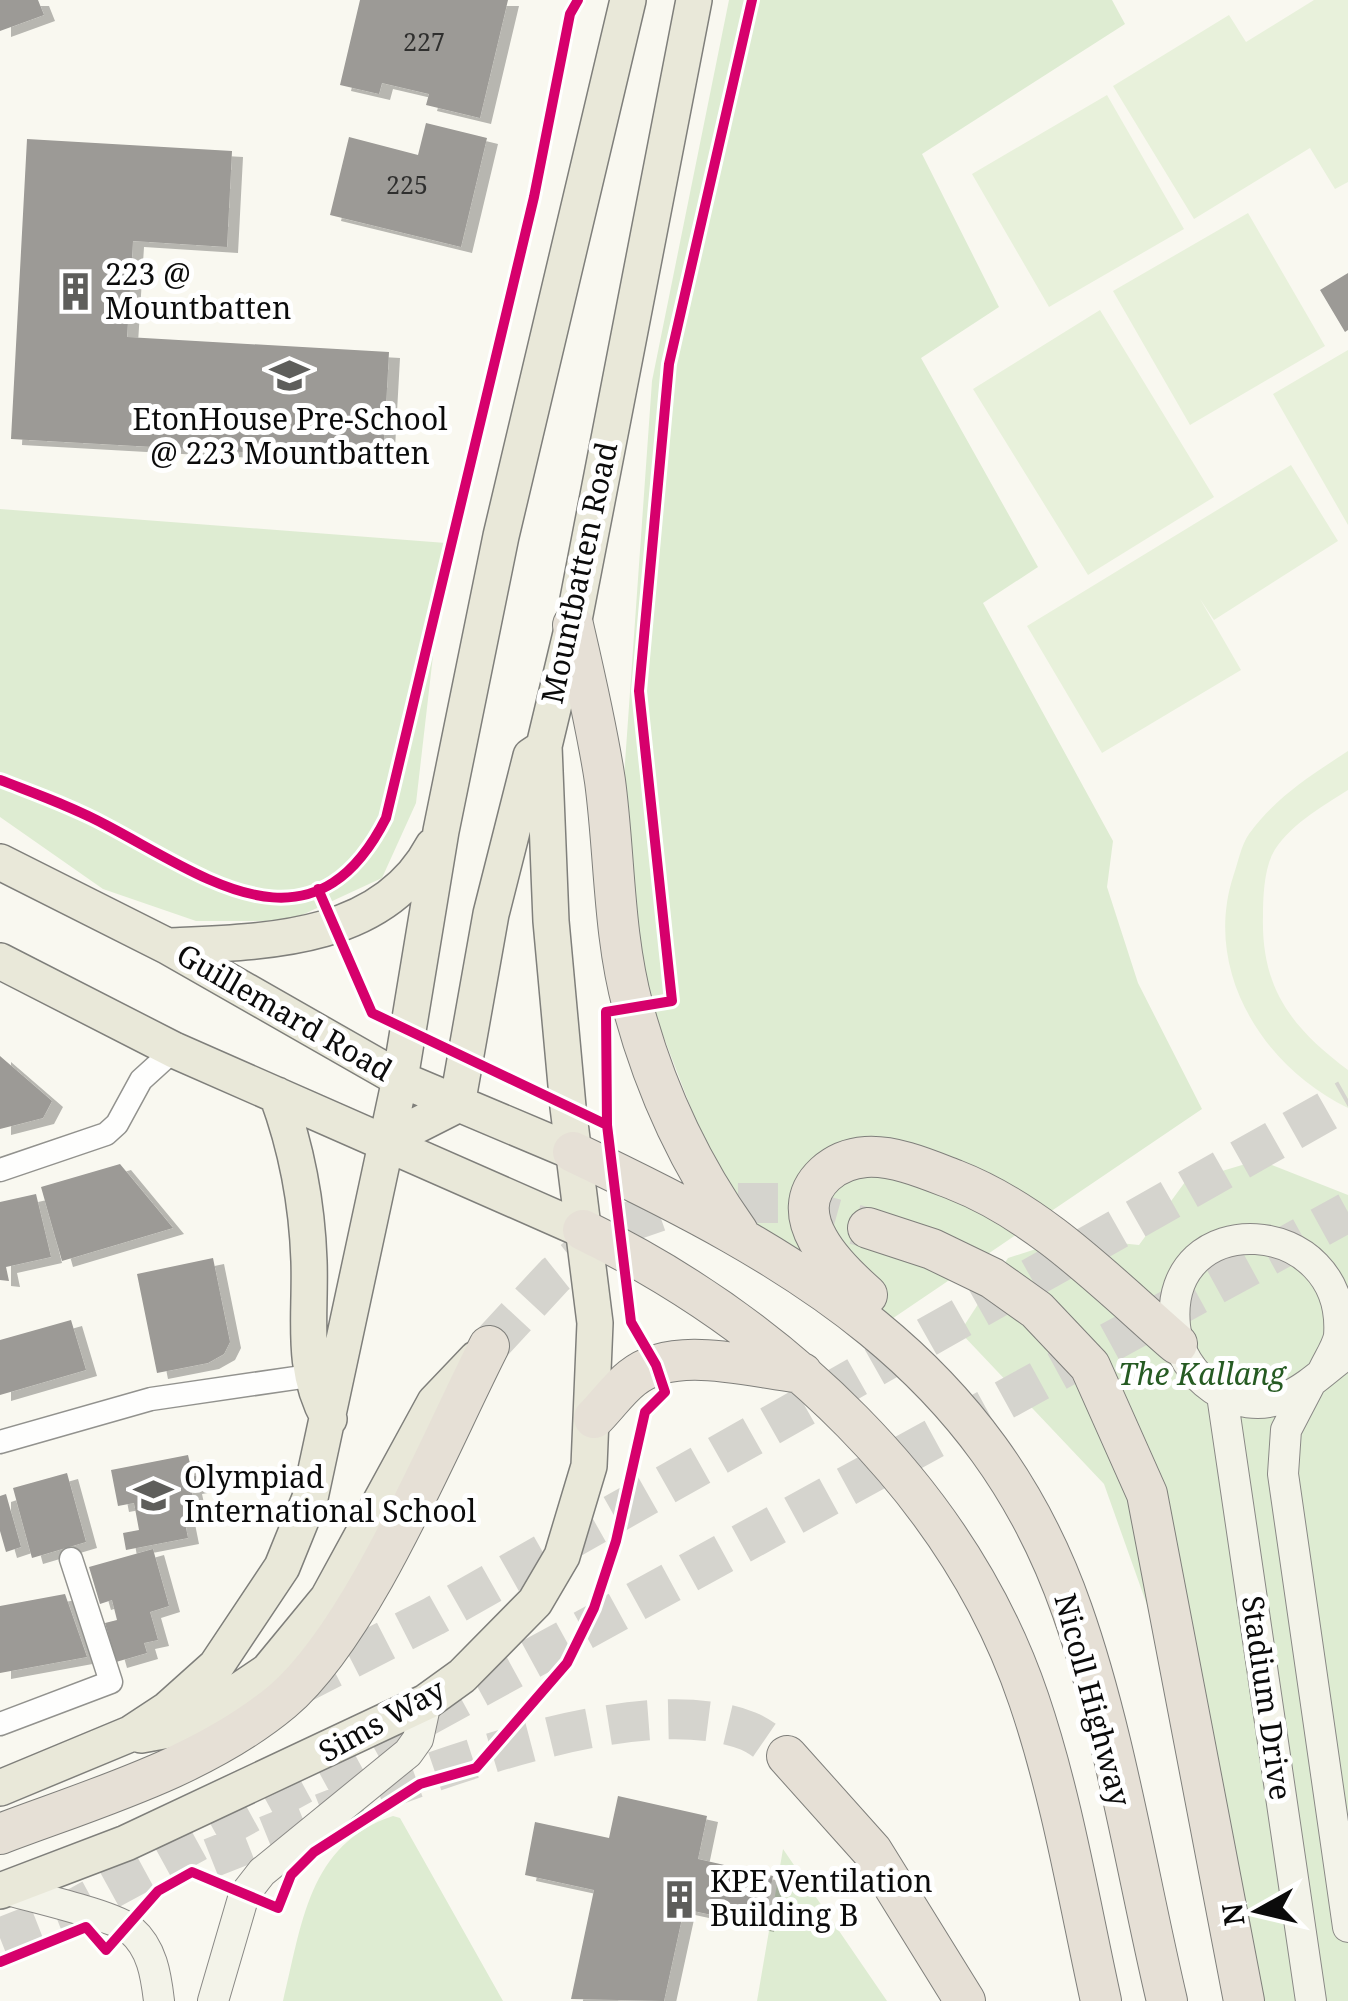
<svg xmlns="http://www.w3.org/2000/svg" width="1348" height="2001" font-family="'Noto Serif',serif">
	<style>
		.green { fill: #deecd2 }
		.pitch { fill: #e8f1db }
		.building { fill: #9c9a96; filter: url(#shadow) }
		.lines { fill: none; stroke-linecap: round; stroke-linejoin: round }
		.highway-tunnel { stroke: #d5d4ce; stroke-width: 40; stroke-dasharray: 40 20; stroke-linecap: butt }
		.street-casing { stroke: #92928e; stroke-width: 25 }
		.secondary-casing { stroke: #898885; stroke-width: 32 }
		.primary-casing { stroke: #7f7f7b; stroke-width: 38 }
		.highway-casing { stroke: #7f7f7b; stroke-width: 42 }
		.street { stroke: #fefefd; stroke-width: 22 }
		.secondary { stroke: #f3f3e9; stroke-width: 30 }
		.primary { stroke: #e9e8d9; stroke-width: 35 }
		.highway { stroke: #e6e0d6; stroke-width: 40 }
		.cycleway-casing { stroke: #fff; stroke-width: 16 }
		.cycleway { stroke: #d6006c; stroke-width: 10 }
		.labels { text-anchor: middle; stroke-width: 10; stroke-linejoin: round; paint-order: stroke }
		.number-label { font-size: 25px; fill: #2f2f2e }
		.poi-label { font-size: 30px; fill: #0b0b0b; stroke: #fff; text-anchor: start }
		.street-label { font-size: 30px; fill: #0b0b0b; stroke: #fff }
		.park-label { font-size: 30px; font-style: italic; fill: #265b23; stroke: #fff }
	</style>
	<defs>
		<filter id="shadow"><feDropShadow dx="11" dy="6" stdDeviation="0" flood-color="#0004"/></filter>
	</defs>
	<rect width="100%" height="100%" fill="#f9f8f0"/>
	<!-- green -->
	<path class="green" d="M 729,0 L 1112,0 L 1125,24 L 922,154 L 999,307 L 921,358 L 1038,567 L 983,603 L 1113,841 L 1107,887 L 1138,983 L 1202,1109 L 880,1327 L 740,1236 L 623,931 L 623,791 L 652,381 Z
		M 0,509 L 446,543 L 416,803 L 382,878 L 289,921 L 196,921 L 103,889 L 0,817 Z
		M 1259,1160 L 1348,1195 L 1348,2001 L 1244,2001 L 1195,1740 L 1104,1484 L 960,1332 L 1008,1258 L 1070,1238 L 1139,1245 L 1185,1182 Z
		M 393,1816 L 400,1818 L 503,2001 L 283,2001 C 302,1925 308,1844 393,1816 Z
		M 783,1849 L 887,2001 L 757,2001 Z"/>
	<!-- pitch -->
	<path class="pitch" d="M 1314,0 L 1348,0 L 1348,182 L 1335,189 L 1310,148 L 1194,219 L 1113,86 L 1229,15 L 1246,42 Z
		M 1107,95 L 1184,229 L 1049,307 L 972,174 Z
		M 1248,213 L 1325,346 L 1190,425 L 1113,291 Z
		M 1100,310 L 1214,497 L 1088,575 L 973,389 Z
		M 1348,350 L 1348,525 L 1273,394 Z
		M 1291,465 L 1338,541 L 1214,620 L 1200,599 L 1241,670 L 1102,753 L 1027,626 Z
		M 1348,751 L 1348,790 C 1323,806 1286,827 1272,855 C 1264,872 1263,898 1263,916 C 1261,989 1292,1028 1348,1070 L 1348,1108 C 1263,1067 1203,971 1233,877 C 1238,863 1241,845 1249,834 C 1276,797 1310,776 1348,751 Z"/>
	<!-- building -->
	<path class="building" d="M 0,0 L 38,0 L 44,15 L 0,31 Z
		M 360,0 L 508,0 L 480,118 L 426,105 L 429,94 L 382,83 L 379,94 L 340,85 Z
		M 426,123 L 487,138 L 461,247 L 330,215 L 349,137 L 418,155 Z
		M 27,139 L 232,151 L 227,247 L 133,241 L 127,337 L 389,352 L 383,460 L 11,439 Z
		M 1348,273 L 1348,330 L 1345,332 L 1320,290 Z
		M 0,1056 L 52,1101 L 43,1118 L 0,1129 Z
		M 120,1164 L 173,1228 L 62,1261 L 41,1187 Z
		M 36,1194 L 51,1257 L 6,1267 L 9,1281 L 0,1280 L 0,1202 Z
		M 213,1258 L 230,1342 L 224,1354 L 208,1363 L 157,1373 L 137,1274 Z
		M 71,1320 L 86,1370 L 0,1395 L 0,1340 Z
		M 188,1455 L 193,1476 L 206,1474 L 208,1485 L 191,1488 L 197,1516 L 184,1518 L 188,1538 L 126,1550 L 123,1533 L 139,1530 L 134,1503 L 118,1506 L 111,1470 Z
		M 67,1473 L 86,1542 L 32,1558 L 13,1488 Z
		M 6,1494 L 21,1547 L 6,1552 L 0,1531 L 0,1496 Z
		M 153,1549 L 169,1606 L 150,1612 L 158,1640 L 144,1643 L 147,1653 L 116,1662 L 105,1623 L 117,1620 L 112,1600 L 100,1604 L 89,1567 Z
		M 65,1594 L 87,1657 L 0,1673 L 0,1606 Z
		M 618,1796 L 707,1816 L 698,1859 L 773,1876 L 763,1926 L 684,1909 L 664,2001 L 571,1999 L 594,1890 L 525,1875 L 535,1822 L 609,1838 Z"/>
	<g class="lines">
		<!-- highway-tunnel -->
		<path class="highway-tunnel" d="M 489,1346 L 555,1275 L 617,1226 L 663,1210 L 724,1203 L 778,1203 L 868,1228
			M 297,1686 L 434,1616 L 1348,1099
			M 211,1858 C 338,1809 618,1680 748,1731 C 761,1736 774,1748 787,1756
			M 0,1938 L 74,1909 L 1348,1212"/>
		<defs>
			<path id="street" d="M 0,1170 L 106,1134 L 117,1124 L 141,1080 L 174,1050
				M 0,1442 L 151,1399 L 309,1376
				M 0,1724 L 111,1682 L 71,1559"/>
			<path id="secondary" d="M 1323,1371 C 1328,1360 1337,1347 1339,1336 C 1348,1214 1163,1203 1175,1326 C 1180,1377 1235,1419 1286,1397 C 1309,1387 1327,1368 1348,1353
				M 1310,1384 L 1286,1430 L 1283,1474 L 1348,1927
				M 1222,1395 L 1311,2001
				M 4,1889 C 31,1897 114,1915 131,1930 C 152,1948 156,1975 159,2001
				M 213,2001 L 244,1895 L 262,1872 L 408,1753 L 418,1739 L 426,1702"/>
			<path id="primary" d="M 0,862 L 167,946 L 400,1079 L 573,1152
				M 167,946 C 263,942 382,942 433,846
				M 0,961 L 174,1050 L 583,1230
				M 277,1095 C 297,1149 307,1203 309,1261 C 311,1318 300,1367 329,1419
				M 457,1105 L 491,914 L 531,756 L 537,752
				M 386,1141 L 457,1105
				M 141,1735 L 185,1727 L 268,1671 L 328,1598 L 435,1402 L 476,1359
				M 0,1788 L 130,1734 L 168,1709 L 216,1666 L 282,1567 L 310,1498 L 400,1079 L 441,831 L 501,536 L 628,0
				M 0,1891 L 126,1843 L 426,1702 L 462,1676 L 535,1602 L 562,1556 L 589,1466 L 595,1323 L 568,1107 L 551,921 L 544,746 L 573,625 L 694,0"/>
			<path id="highway" d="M 573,625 C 585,677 597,728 605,781 C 615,856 613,933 633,1007 C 655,1089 689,1163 738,1232
				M 573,1152 C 794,1257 986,1364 1072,1610 C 1115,1732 1137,1874 1167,2001
				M 868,1228 L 932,1249 L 992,1278 L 1037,1310 L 1090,1366 L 1147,1494 L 1244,2001
				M 583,1230 C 778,1325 958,1490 1029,1700 C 1062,1797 1079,1901 1101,2001
				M 867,1295 C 837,1269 781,1215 825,1174 C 836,1164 851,1158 866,1157 C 895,1155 929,1170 955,1180 C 1040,1213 1109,1285 1177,1344
				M 594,1418 C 607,1405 618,1389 632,1378 C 675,1343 752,1368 802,1373
				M 787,1756 L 872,1851 L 965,2001
				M 0,1834 C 95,1798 203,1767 282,1701 C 363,1632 439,1444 489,1346"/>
		</defs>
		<!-- street casing -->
		<use href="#street" class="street-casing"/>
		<!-- secondary casing -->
		<use href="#secondary" class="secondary-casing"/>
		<!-- primary casing -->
		<use href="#primary" class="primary-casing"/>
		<!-- highway casing -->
		<use href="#highway" class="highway-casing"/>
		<!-- street -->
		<use href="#street" class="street"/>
		<!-- secondary -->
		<use href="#secondary" class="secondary"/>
		<!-- primary -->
		<use href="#primary" class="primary"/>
		<!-- highway -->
		<use href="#highway" class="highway"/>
		<defs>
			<path id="cycleway" d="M 0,780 C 36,794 73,807 106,825 C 205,877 313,962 386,818 L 534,197 L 570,14 L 578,0
				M 318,889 L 372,1013 L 607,1125
				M 0,1962 L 86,1927 L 106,1950 L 158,1891 L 192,1872 L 278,1908 L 291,1875 L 314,1852 L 420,1784 L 476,1768 L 567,1663 L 594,1608 L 616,1541 L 645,1412 L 665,1392 L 656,1365 L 631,1322 L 607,1125 L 606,1012 L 672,1001 L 639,691 L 669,364 L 752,0"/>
		</defs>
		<!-- cycleway casing -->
		<use href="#cycleway" class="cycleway-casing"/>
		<!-- cycleway -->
		<use href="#cycleway" class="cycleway"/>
	</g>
	<!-- icons -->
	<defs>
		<symbol id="building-bare" viewBox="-9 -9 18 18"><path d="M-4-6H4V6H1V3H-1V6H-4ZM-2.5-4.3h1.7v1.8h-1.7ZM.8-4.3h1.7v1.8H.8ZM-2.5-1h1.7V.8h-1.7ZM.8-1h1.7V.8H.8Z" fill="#5e5e5b" stroke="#fff" stroke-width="2.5" paint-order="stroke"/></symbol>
		<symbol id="school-bare" viewBox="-9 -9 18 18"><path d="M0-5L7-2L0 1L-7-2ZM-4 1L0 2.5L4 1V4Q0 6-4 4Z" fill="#5e5e5b" stroke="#fff" stroke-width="2.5" paint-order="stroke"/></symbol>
	</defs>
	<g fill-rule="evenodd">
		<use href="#building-bare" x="48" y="264" width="55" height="55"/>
		<use href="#school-bare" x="262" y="348" width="55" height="55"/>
		<use href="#school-bare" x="126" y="1468" width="55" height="55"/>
		<use href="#building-bare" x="652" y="1872" width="55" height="55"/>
	</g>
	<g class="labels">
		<!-- number labels -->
		<g class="number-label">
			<text x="424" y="51">227</text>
			<text x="407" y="194">225</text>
		</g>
		<!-- poi labels -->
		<g class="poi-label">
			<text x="105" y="285">223 @<tspan x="105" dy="34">Mountbatten</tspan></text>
			<text x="290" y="430" text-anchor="middle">EtonHouse Pre-School<tspan x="290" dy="34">@ 223 Mountbatten</tspan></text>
			<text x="184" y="1488">Olympiad<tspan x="184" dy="34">International School</tspan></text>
			<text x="710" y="1892">KPE Ventilation<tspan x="710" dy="34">Building B</tspan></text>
		</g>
		<!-- street labels -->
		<g class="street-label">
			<text transform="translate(580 573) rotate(-78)" y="10">Mountbatten Road</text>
			<text transform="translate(284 1013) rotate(30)" y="10">Guillemard Road</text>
			<text transform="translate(1266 1698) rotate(82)" y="10">Stadium Drive</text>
			<text transform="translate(1092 1700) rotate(75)" y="10">Nicoll Highway</text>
			<text transform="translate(382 1721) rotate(-29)" y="10">Sims Way</text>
		</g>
		<!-- park labels -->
		<g class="park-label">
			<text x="1202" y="1385">The Kallang</text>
		</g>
	</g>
	<!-- north arrow -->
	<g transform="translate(1258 1911) rotate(262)" stroke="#ffffff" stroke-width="8" paint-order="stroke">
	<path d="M0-8L18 38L0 25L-18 38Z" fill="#0b0b0b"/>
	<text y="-15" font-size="28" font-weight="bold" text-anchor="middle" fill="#0b0b0b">N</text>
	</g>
</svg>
